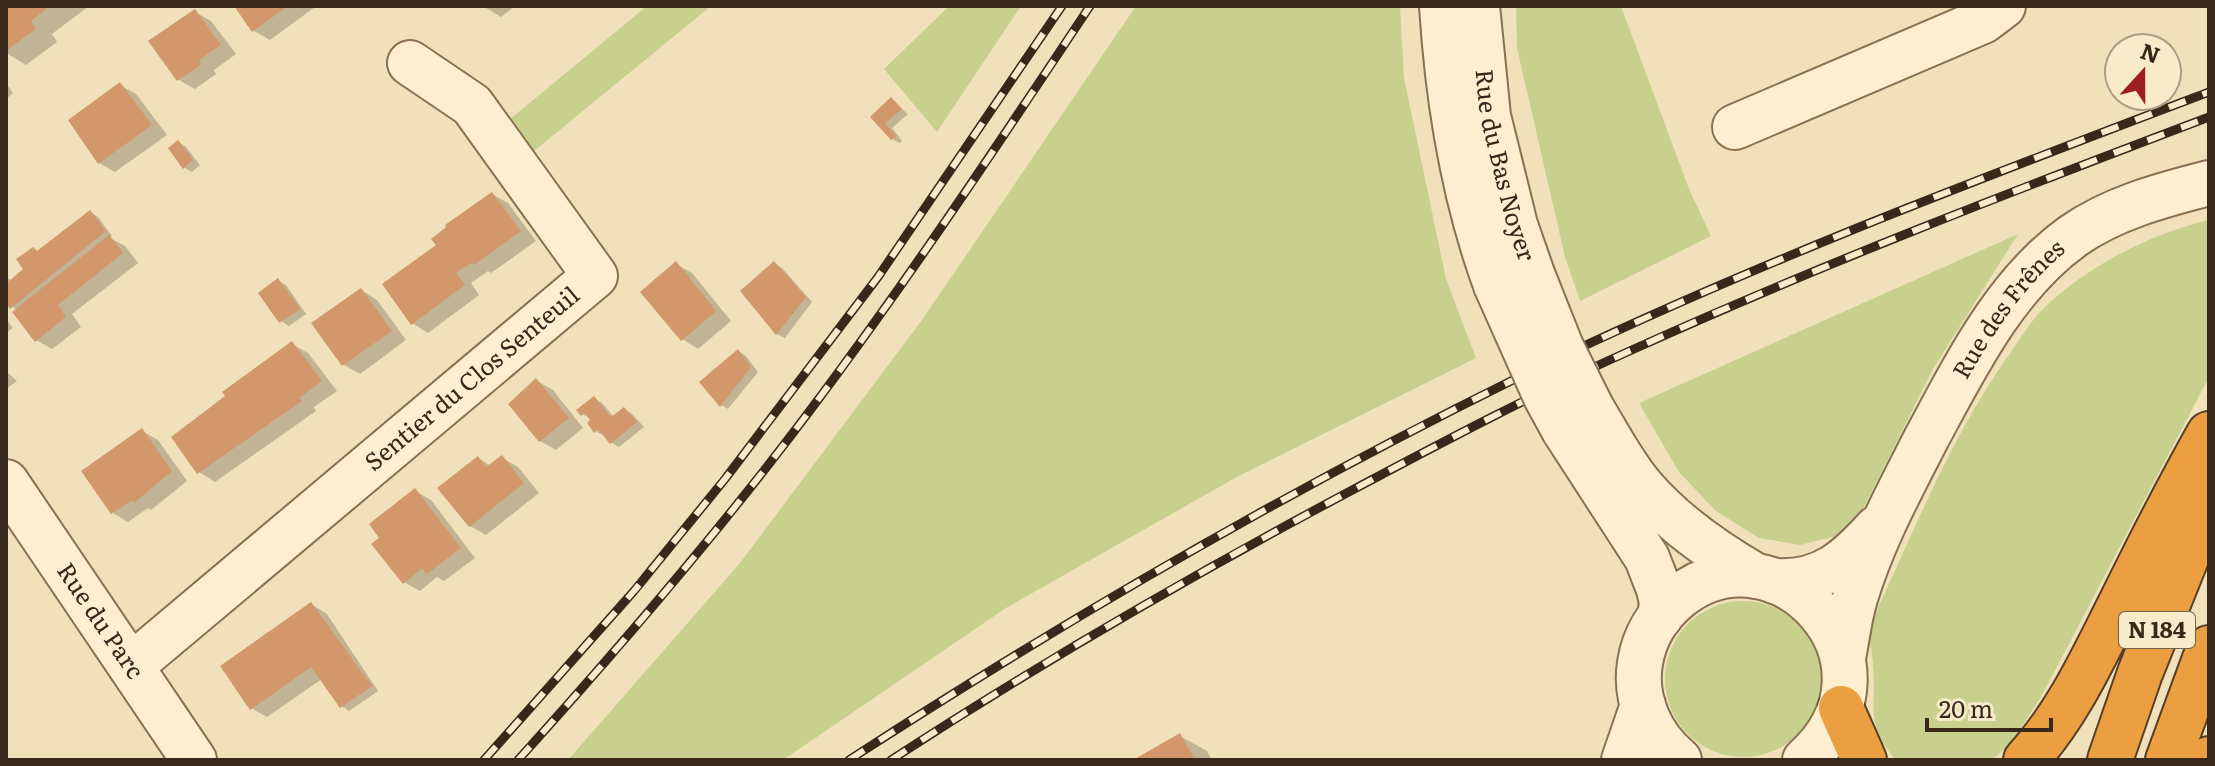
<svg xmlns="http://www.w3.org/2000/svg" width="2215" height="766" font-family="Literata,serif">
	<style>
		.green { fill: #c8d08e }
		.shadow { fill: #0003 }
		.building { fill: #d3976c }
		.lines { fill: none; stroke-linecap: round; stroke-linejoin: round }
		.minor-casing { stroke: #8a7053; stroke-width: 48 }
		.highway-casing { stroke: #563e28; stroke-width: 48 }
		.minor { stroke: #fceece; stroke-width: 44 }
		.highway { stroke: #eb9f41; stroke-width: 44 }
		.rail-casing { stroke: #37281a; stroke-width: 9 }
		.rail { stroke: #f8ebca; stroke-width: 6; stroke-dasharray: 18; stroke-linecap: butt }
		.minor-bridge-casing { stroke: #8a7053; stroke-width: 48; stroke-linecap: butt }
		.minor-bridge { stroke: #fceece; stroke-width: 44 }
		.labels { text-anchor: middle; stroke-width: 7; stroke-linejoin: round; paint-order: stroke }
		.shield { fill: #f8ebca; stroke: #71624f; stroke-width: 2 }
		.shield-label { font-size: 22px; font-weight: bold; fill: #37281a }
		.street-label { font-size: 24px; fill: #37281a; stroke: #f8ebca }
	</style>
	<rect width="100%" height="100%" fill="#f1e1ba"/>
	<!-- green -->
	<path class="green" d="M 647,6 L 711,6 L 534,151 L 510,119 Z
		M 949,6 L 1021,6 L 937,132 L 884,69 Z
		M 1136,6 L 1400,6 L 1404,78 L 1446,279 L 1476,358 L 1235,478 L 1006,608 L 783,760 L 568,760 L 740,563 L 922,320 Z
		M 1516,6 L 1621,6 L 1689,189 L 1711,236 L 1580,301 L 1565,257 L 1517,48 Z
		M 2209,220 L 2209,377 L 2041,697 L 2011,743 L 1992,760 L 1896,760 C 1864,723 1877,709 1873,666 C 1872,647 1866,628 1867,610 L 1876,612 C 1917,524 1954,431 2011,352 C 2020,339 2029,324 2040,312 C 2085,267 2147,235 2209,220 Z
		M 2018,234 L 1933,369 L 1858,519 L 1836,536 L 1800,545 L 1759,538 L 1716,511 L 1679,472 L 1639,403 Z
		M1665 679a78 78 0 1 1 156 0a78 78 0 1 1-156 0Z"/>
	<!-- shadow -->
	<path class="shadow" d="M 6,6 L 89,6 L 52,34 L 57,42 L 26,65 L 6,53 Z
		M 237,6 L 315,6 L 315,7 L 270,40 L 254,31 Z
		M 483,6 L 515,6 L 501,17 Z
		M 195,12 L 211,21 L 236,54 L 214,70 L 216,74 L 195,89 L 179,80 Z
		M 6,83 L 13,93 L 6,99 Z
		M 120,85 L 136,94 L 167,135 L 115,172 L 99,163 Z
		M 891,100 L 908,114 L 892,128 L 902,141 L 900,143 L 892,139 L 873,117 Z
		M 179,142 L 186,147 L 200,165 L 192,172 L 185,168 Z
		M 492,194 L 508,203 L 536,241 L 491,273 L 488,271 L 471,283 L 479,295 L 428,333 L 412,323 L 439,245 Z
		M 90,212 L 98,217 L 112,236 L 110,238 L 125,246 L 138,263 L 72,314 L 81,327 L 52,349 L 36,340 L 17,310 L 10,305 L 6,308 L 6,277 L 12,281 L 39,253 Z
		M 676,264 L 692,273 L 731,321 L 698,349 L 682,339 Z
		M 775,264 L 782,268 L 812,302 L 785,338 L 777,334 L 743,291 Z
		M 278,281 L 286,285 L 306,314 L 289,326 L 281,321 Z
		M 361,290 L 377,300 L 406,340 L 360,374 L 344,365 Z
		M 6,319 L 13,328 L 6,333 Z
		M 292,344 L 308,353 L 337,391 L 314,407 L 316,411 L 215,482 L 199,472 Z
		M 738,351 L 746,356 L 758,372 L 728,409 L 721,405 Z
		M 6,371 L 17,381 L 6,389 Z
		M 537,381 L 553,390 L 583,428 L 556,450 L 540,441 Z
		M 594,398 L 602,403 L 614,417 L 624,409 L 632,414 L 644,427 L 619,447 L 612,443 L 604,434 L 603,435 L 595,431 L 593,420 L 582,414 Z
		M 142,431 L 158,440 L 187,481 L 151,510 L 148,508 L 128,522 L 113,513 Z
		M 478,458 L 491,466 L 502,458 L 518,467 L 539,493 L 486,535 L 470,526 L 440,488 Z
		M 415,491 L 431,500 L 475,558 L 444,581 L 437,577 L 420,591 L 404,582 L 387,545 Z
		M 311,604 L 327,614 L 378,691 L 349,711 L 341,706 L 322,679 L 267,717 L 251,708 Z
		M 1180,736 L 1207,751 L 1212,760 L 1138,760 Z"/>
	<!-- building -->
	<path class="building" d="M 6,6 L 50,6 L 31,21 L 36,29 L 6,51 Z
		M 234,6 L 288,6 L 252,32 Z
		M 195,9 L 221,45 L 199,60 L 201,65 L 177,81 L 148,41 Z
		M 120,82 L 152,125 L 98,164 L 68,120 Z
		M 891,97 L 902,109 L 885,123 L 896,136 L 891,140 L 870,117 Z
		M 178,140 L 193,160 L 183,169 L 168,148 Z
		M 492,192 L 521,231 L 474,265 L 471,263 L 456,273 L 465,285 L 411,325 L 382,284 L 436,245 L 431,239 L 446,227 L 445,225 Z
		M 90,210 L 106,231 L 10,309 L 6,303 L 6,284 L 23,269 L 16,259 L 33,247 L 37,251 Z
		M 109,235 L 123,253 L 58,305 L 66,317 L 35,342 L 12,312 Z
		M 676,261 L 716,311 L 681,341 L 640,292 Z
		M 774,261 L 806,297 L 776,335 L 740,291 Z
		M 278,278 L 300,309 L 279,323 L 258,293 Z
		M 361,288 L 392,331 L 342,366 L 311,323 Z
		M 292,341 L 322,381 L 299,398 L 302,401 L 197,474 L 171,437 L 225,396 L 222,392 Z
		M 738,349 L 751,367 L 720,407 L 699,382 Z
		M 536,378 L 569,418 L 539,442 L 508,404 Z
		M 594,396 L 611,417 L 624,407 L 637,422 L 610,444 L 598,429 L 594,433 L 587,423 L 590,420 L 585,413 L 581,416 L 576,410 Z
		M 142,428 L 172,471 L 134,503 L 132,500 L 111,514 L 81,471 Z
		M 502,455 L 524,483 L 469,527 L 437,488 L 478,456 L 486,467 Z
		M 415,488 L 461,548 L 427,574 L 422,568 L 403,584 L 371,544 L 379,538 L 369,524 Z
		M 311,602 L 372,686 L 340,708 L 311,667 L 250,710 L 220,666 Z
		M 1180,733 L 1195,760 L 1133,760 Z"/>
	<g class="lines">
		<defs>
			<g id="minor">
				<path d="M 1442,6 C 1448,102 1463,195 1496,285"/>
				<path id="s1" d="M 1477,6 L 1488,116 L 1515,225 L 1532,274"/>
				<path d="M 1735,127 L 1983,21 L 2003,6"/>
				<path d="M 1592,409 C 1608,435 1623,465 1643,488 C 1674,524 1716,553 1756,576"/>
				<path d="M 1564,430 L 1647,558 L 1659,589 L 1662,603 L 1660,617"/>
				<path id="s2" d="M 6,482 L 194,760"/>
				<path d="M 1775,581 C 1822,584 1847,561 1877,528"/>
				<path id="s3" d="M 1843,658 C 1847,638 1849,618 1855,598 C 1872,541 1900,490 1927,437 C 1966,365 2005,285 2073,236 C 2113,208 2162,195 2209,183"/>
				<path id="s4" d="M 131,666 L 595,276 L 472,105 L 410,63"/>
				<path d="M 1624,760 L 1643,705"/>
				<path d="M 1679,760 C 1651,737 1634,700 1640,663 C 1644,637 1658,614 1679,597 C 1777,519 1913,662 1805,760"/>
			</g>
			<path id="highway" d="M 1841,708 L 1864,760
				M 2026,760 C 2068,714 2093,658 2121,603 C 2149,546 2178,489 2209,434
				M 2110,760 L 2140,673 L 2209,501
				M 2168,760 L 2209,648
				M 2209,760 L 2209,759"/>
		</defs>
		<!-- minor casing -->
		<use href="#minor" class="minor-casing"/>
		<!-- highway casing -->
		<use href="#highway" class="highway-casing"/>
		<!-- minor -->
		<use href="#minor" class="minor"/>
		<!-- highway -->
		<use href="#highway" class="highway"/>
		<defs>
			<path id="rail" d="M 484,760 L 634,591 L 725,479 L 878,277 L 1062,6
				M 518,760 C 602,667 684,572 762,473 C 879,324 985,164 1090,6
				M 849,760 C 1062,622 1284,493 1511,381 C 1737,270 1974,181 2209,92
				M 891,760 C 1037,665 1189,577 1343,495 C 1439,444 1535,393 1634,349 C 1822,264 2016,190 2209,117"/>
		</defs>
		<!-- rail casing -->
		<use href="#rail" class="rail-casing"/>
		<!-- rail -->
		<use href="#rail" class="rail"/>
		<defs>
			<path id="minor-bridge" d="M 1532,274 L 1561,347 L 1592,409
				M 1496,285 L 1546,397 L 1564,430"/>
		</defs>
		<!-- minor-bridge casing -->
		<use href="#minor-bridge" class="minor-bridge-casing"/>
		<!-- minor-bridge -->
		<use href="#minor-bridge" class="minor-bridge"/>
	</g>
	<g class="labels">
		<!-- shield labels -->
		<rect class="shield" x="2119" y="612" width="76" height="36" rx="6"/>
		<g class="shield-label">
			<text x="2157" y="638">N 184</text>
		</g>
		<!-- street labels -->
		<g class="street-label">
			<text dy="8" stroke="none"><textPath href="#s1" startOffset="162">Rue du Bas Noyer</textPath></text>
			<text dy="8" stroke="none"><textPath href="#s3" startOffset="390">Rue des Frênes</textPath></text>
			<text dy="8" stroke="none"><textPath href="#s4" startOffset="446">Sentier du Clos Senteuil</textPath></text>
			<text dy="8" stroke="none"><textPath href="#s2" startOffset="168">Rue du Parc</textPath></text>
		</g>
	</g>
	<!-- border -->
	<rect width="2215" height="766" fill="none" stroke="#37281a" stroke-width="16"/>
	<!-- north arrow -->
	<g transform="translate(2143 72) rotate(21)"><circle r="38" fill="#f8ebca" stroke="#ab9d84" stroke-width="2"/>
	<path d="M0-6L14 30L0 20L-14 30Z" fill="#9e1e1f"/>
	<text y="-12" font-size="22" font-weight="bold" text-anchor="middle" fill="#37281a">N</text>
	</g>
	<!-- scale -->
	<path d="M1927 718v12h124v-12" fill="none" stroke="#37281a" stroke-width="4"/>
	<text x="1939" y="718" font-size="24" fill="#37281a" stroke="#f8ebca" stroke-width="6" paint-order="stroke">20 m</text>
</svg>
